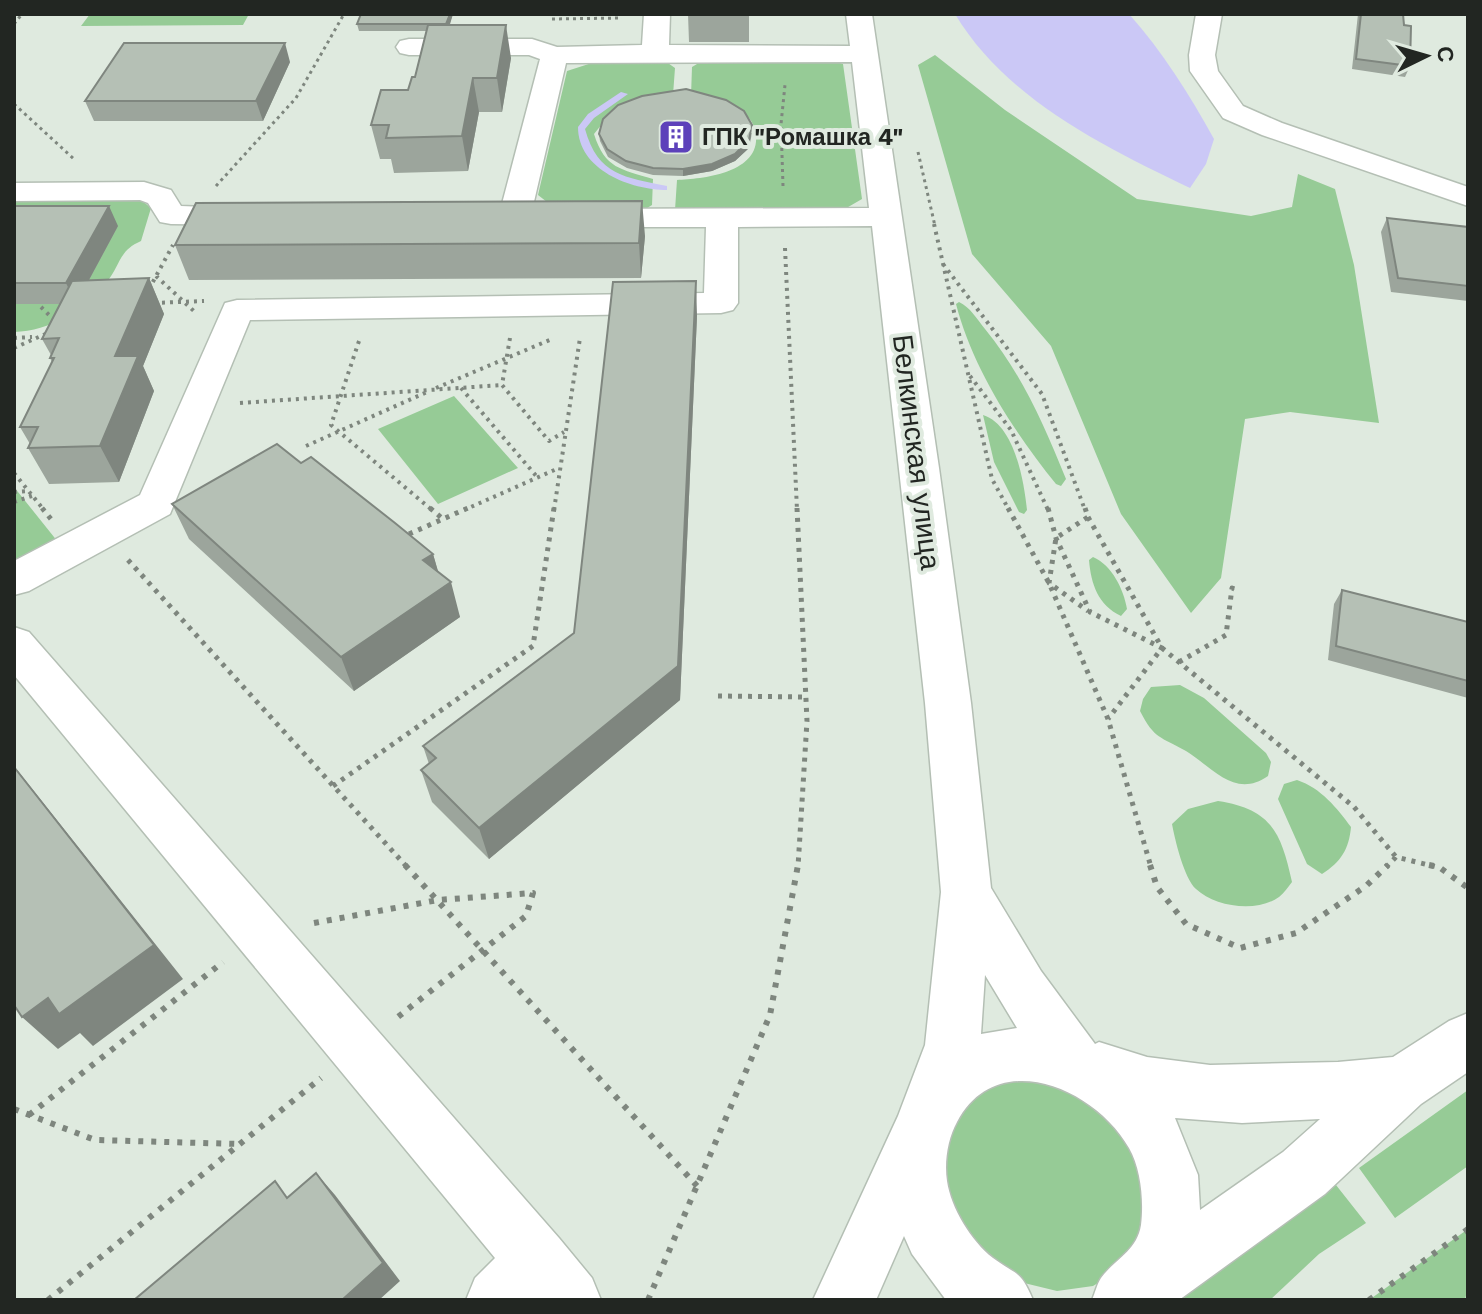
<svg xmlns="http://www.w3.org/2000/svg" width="1482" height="1314" font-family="'Work Sans',sans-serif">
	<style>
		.green { fill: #96cb96 }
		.water { fill: #cbc8f6 }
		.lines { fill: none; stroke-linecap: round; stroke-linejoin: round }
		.stream { fill: #cbc8f6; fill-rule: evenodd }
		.minor-casing { stroke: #b4bfb4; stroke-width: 3 }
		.path-far3 { stroke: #7e867e; stroke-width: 3; stroke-dasharray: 3 4; stroke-linecap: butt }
		.path-far2 { stroke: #7e867e; stroke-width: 4; stroke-dasharray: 3 5; stroke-linecap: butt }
		.path-far1 { stroke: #7e867e; stroke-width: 5; stroke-dasharray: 4 6; stroke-linecap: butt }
		.path { stroke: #7e867e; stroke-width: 6; stroke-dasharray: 5 8; stroke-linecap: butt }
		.minor { fill: #fff; fill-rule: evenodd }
		.wall { fill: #9ca59c }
		.shaded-wall { fill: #7f867f }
		.building { fill: #b5c0b5; stroke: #7f867f; stroke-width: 2 }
		.labels { text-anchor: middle; stroke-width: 8; stroke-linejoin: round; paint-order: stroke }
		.far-poi-label { font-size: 24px; font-weight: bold; fill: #222622; stroke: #dfeadf; text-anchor: start }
		.street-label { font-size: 28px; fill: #222622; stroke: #dfeadf }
	</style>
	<rect width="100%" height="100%" fill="#dfeadf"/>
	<!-- green -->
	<path class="green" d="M 90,14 L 249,14 L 243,25 L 81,26 Z
		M 935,55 L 1005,110 L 1137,199 L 1251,216 L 1292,207 L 1298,174 L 1335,189 L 1354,265 L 1379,423 L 1290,412 L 1245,419 L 1221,578 L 1191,613 L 1121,514 L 1051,346 L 972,254 L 918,65 Z
		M 831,60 L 843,64 L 862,199 L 843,210 L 675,210 L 677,180 C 703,179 759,173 756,136 C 755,125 750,116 740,111 C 726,104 707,101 691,96 L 692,67 L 702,61 Z
		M 598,61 L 665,61 L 675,68 L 673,95 L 610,114 L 594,134 C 605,169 621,169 653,179 L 652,205 L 644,210 L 556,209 L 538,195 L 567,71 Z
		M 14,199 L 140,199 L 151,208 L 141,241 C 118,251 121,265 106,283 C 81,311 51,331 14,332 Z
		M 959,302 C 970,307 977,319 985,329 C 1023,376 1043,423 1066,479 L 1061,486 L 1056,484 C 1014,432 973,369 956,304 Z
		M 454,396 L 518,468 L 438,504 L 378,429 Z
		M 983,415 C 1015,425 1024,482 1027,510 L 1024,514 L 1019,512 L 994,462 Z
		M 14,487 L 58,542 L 14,566 Z
		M 1093,557 C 1112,565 1124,590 1127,609 L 1121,616 C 1098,605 1091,584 1089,560 Z
		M 1180,685 L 1204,698 L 1266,753 L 1271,762 L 1268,776 C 1235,799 1213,768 1186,751 C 1160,736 1155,740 1140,711 L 1143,699 L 1151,687 Z
		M 1297,780 C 1321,788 1337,808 1351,827 C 1349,849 1341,862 1322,874 L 1307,864 L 1278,799 L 1284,784 Z
		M 1218,801 C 1271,809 1281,832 1292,882 C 1288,887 1284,893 1279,897 C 1257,913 1215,907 1196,889 C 1184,878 1175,840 1172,824 L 1188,809 Z
		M 1018,1072 L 1083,1085 L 1148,1168 L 1143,1240 L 1123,1268 L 1093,1286 L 1057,1291 L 1020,1282 L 986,1261 L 944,1194 L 947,1125 L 964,1099 Z
		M 1468,1090 L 1468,1166 L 1395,1218 L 1359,1168 Z
		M 1336,1185 L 1366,1223 L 1319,1254 L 1270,1300 L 1174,1300 Z
		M 1468,1229 L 1468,1286 L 1465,1300 L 1369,1300 Z"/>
	<!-- water -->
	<path class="water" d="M 955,14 L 1129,14 C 1163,52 1189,94 1214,139 L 1206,164 L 1190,188 C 1104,147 1006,99 955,14 Z"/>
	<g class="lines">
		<!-- stream -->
		<path class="stream" d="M 621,92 L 628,94 L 594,118 L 585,129 C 598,176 625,177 667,186 L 667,190 C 631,190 578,170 578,127 L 588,114 Z"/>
		<defs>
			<path id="minor" d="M 644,14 L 670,14 L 669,45 L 850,46 L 846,14 L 872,14 L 939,468 L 971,703 L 991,888 L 1041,971 L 1095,1044 L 1099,1042 L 1147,1057 L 1210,1065 L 1338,1062 L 1393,1057 L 1449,1021 L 1468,1013 L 1468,1072 L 1421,1104 L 1325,1194 L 1179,1300 L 1092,1300 C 1095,1293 1097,1284 1101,1278 C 1115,1259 1137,1251 1141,1225 C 1144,1201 1141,1169 1129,1148 C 1095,1088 997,1046 957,1122 C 948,1138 944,1162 947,1181 C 951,1208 971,1241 993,1258 C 1017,1276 1020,1269 1033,1300 L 946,1300 L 912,1254 L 904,1236 L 876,1300 L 813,1300 L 898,1116 L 925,1045 L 941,892 L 925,703 L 872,226 L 738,227 L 738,303 L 733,310 L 721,313 L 250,320 L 170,514 L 29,591 L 14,595 L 14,561 L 140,495 L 225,303 L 237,300 L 704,293 L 706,227 L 585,227 L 574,225 L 569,218 L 574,211 L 585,209 L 869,208 L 852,62 L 566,63 L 530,219 L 525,226 L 514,228 L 503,226 L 498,219 L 540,59 L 529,55 L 409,55 L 400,53 L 396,47 L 400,41 L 409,39 L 532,39 L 557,47 L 642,45 ZM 985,975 L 1017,1028 L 981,1034 ZM 1175,1118 L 1242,1123 L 1320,1119 L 1283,1152 L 1200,1210 L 1198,1175 Z
				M 1196,14 L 1222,14 L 1215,55 L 1218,71 L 1243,106 L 1282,123 L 1468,187 L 1468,206 L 1262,135 L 1223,118 L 1190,71 L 1189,55 Z
				M 144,182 L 171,190 L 181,206 L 259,209 L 264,216 L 259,223 L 248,225 L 171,224 L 160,222 L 148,203 L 140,200 L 14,201 L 14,183 Z
				M 14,627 L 29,632 L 559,1238 L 592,1278 L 601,1300 L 466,1300 L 475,1278 L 495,1258 L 14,675 Z"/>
		</defs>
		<!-- minor casing -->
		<use href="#minor" class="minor-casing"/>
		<!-- path-far3 -->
		<path class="path-far3" d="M 552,19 L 622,18
			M 14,24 L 22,14
			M 14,104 L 74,159
			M 918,152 L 935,226
			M 216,186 L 296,98 L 344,14
			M 783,186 L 781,124 L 785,85"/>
		<!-- path-far2 -->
		<path class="path-far2" d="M 934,224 L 992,479 L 1009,510
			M 785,248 L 797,510
			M 943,264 L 1042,394 L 1085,510
			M 156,276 L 196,313
			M 149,289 L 173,245
			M 154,303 L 204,301
			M 41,307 L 57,323
			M 14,338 L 32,337
			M 510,338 L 502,385 L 549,441 L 564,432
			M 359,341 L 331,425 L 432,510
			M 14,348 L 50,332
			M 970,376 L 1011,430 L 1048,510
			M 436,388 L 552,339
			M 461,388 L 538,478
			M 240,403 L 502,385
			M 306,446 L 427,392
			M 14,473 L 44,510
			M 14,492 L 27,491
			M 14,502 L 32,496
			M 464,510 L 559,468
			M 554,510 L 580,338"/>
		<!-- path-far1 -->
		<path class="path-far1" d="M 42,508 L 51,519
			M 430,508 L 443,519
			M 797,508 L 807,721 L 798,867
			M 1008,508 L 1049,583 L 1108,719 L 1151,867
			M 1048,508 L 1056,538 L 1090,612 L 1162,648 L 1108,719
			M 1085,508 L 1088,517 L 1056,538 L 1049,583 L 1088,611
			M 1088,517 L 1162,648 L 1354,807 L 1396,857
			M 409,534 L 468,508
			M 128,560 L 407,867
			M 1179,662 L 1226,635 L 1232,588 L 1238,590
			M 718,696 L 807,697
			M 333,786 L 533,646 L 554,508
			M 1386,867 L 1396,857 L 1437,867"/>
		<!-- path -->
		<path class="path" d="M 405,865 L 697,1186
			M 1150,865 L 1157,887 L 1186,924 L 1240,948 L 1296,933 L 1366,886 L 1388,865
			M 1429,865 L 1439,867 L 1468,888
			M 314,923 L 438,900 L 533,893 L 526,916 L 394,1020
			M 14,1109 L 95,1140 L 239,1144
			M 29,1115 L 223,962
			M 48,1300 L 321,1078
			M 648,1300 L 770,1015 L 798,865
			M 1369,1300 L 1468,1229"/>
		<!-- minor -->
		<use href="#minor" class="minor"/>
	</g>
	<!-- wall -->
	<path class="wall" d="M 361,14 L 453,14 L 449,25 L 511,58 L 502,112 L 479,112 L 468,171 L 394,173 L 391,159 L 380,159 L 371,125 L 408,90 L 415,77 L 427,31 L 359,31 L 357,24 Z
		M 688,14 L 749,14 L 749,42 L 689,42 Z
		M 1358,14 L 1403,14 L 1410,66 L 1405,77 L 1352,69 Z
		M 290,62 L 263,121 L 94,121 L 85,101 Z
		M 752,133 L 749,148 L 735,161 L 712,171 L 683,176 L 653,175 L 627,168 L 608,157 L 600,141 L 599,134 Z
		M 14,206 L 118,226 L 89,280 L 149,278 L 164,314 L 143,366 L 154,391 L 119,482 L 49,484 L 28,448 L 30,444 L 20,427 L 52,362 L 50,358 L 51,355 L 42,339 L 60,304 L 14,304 Z
		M 1387,218 L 1468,227 L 1468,301 L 1391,292 L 1381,232 Z
		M 645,236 L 641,278 L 189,280 L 175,245 Z
		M 697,316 L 680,700 L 489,859 L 432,802 L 421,770 L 429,764 L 423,746 L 574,633 Z
		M 301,463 L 433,554 L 438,572 L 460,617 L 354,691 L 189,539 L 172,504 Z
		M 1342,590 L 1468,622 L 1468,698 L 1328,660 L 1334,604 Z"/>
	<!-- shaded-wall -->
	<path class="shaded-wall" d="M 450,14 L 453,14 L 448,31 L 446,24 Z
		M 506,25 L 511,58 L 502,112 L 497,78 Z
		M 285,43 L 290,62 L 263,121 L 256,101 Z
		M 473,78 L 479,112 L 468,171 L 462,136 Z
		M 752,125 L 749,148 L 735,161 L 712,171 L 683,176 L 683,169 Z
		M 642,201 L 645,236 L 641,278 L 639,243 Z
		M 109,206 L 118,226 L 76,304 L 66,283 Z
		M 149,278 L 164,314 L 143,366 L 154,391 L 119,482 L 100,446 L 115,356 Z
		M 696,281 L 697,316 L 680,700 L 489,859 L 479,828 L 678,666 Z
		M 433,554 L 443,588 L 451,582 L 460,617 L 354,691 L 341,657 L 423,560 Z
		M 14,766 L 183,979 L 93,1046 L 80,1033 L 58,1049 L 22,1017 L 48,998 Z
		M 316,1173 L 335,1195 L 400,1281 L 379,1300 L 342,1300 Z"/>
	<!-- building -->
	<path class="building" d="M 361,14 L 450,14 L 446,24 L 357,24 Z
		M 1361,14 L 1403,14 L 1404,25 L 1411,26 L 1410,66 L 1356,59 Z
		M 428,25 L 506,25 L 497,78 L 473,78 L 462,136 L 386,138 L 389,125 L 371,125 L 381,90 L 408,90 L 412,77 L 415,77 Z
		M 124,43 L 285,43 L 256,101 L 85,101 Z
		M 686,89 L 726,100 L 744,111 L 752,125 L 749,140 L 735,154 L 712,164 L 683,169 L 653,168 L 626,161 L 607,149 L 599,134 L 603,119 L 618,105 L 642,96 Z
		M 642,201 L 639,243 L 175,245 L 196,203 Z
		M 14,206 L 109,206 L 66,283 L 14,283 Z
		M 1387,218 L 1468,227 L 1468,286 L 1398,278 Z
		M 149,278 L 115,356 L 138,356 L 100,446 L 28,448 L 38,427 L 20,427 L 54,358 L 50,358 L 59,338 L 42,339 L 72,281 Z
		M 696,281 L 678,666 L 479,828 L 421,770 L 436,758 L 423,746 L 574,633 L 613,282 Z
		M 277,444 L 301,463 L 311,457 L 395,523 L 433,554 L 423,560 L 451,582 L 341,657 L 172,504 Z
		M 1342,590 L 1468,622 L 1468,681 L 1336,646 Z
		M 14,767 L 154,945 L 59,1014 L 48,998 L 22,1017 L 14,1005 Z
		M 316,1173 L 383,1263 L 342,1300 L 134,1300 L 275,1181 L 287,1198 Z"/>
	<!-- icons -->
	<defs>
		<symbol id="building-square" viewBox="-11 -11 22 22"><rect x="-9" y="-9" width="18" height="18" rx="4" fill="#5d41ba" stroke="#dfeadf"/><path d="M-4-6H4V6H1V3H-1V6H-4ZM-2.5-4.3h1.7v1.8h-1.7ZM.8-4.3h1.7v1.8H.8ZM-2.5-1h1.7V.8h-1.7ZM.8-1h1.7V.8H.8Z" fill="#fff"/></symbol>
	</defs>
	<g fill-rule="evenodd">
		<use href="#building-square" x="656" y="117" width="40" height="40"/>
	</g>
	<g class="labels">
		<!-- far-poi labels -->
		<g class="far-poi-label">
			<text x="702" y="145">ГПК "Ромашка 4"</text>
		</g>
		<!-- street labels -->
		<g class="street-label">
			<text transform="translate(917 452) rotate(83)" y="10">Белкинская улица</text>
		</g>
	</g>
	<!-- border -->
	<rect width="1482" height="1314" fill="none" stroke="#222622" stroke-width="32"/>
	<!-- north arrow -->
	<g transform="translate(1426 56) rotate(85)" stroke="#dfeadf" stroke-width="6" paint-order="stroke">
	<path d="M0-6L14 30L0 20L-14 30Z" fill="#222622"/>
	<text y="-12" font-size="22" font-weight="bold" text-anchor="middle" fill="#222622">С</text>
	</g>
</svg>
